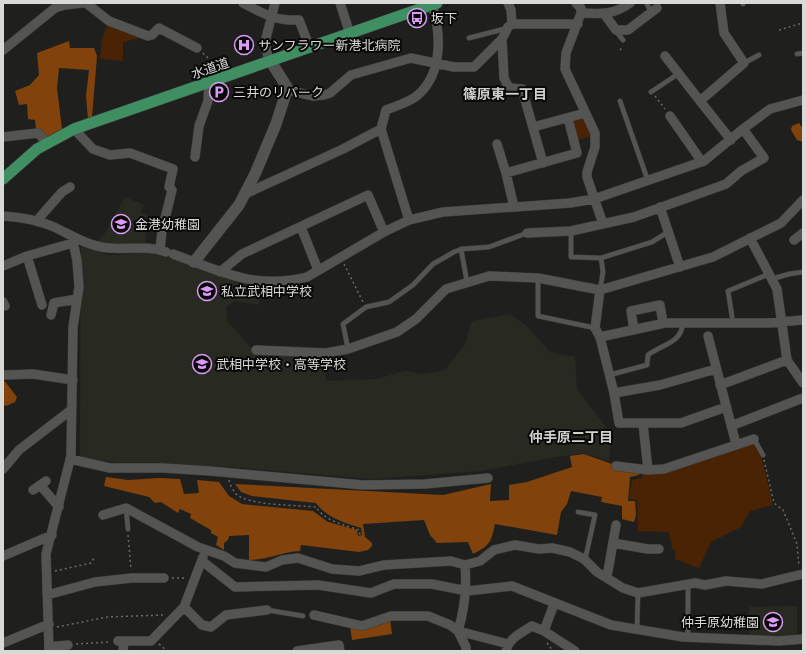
<svg xmlns="http://www.w3.org/2000/svg" width="806" height="654" font-family="Quicksand,'Noto Sans JP',sans-serif">
	<style>
		.built { fill: #282a22 }
		.green { fill: #492303 }
		.forest { fill: #81430b }
		.lines { fill: none; stroke-linecap: round; stroke-linejoin: round }
		.service-casing { stroke: #3b3b39; stroke-width: 5.5 }
		.minor-casing { stroke: #3b3b39; stroke-width: 10 }
		.tertiary-casing { stroke: #3b3b39; stroke-width: 12 }
		.primary-casing { stroke: #3b3b39; stroke-width: 12 }
		.path { stroke: #6a6a68; stroke-width: 1.5; stroke-dasharray: 2 3; stroke-linecap: butt }
		.service { stroke: #545552; stroke-width: 4.5 }
		.minor { stroke: #545552; stroke-width: 9 }
		.tertiary { stroke: #545552; stroke-width: 11 }
		.primary { stroke: #3f8f63; stroke-width: 11 }
		.labels { text-anchor: middle; stroke-width: 4; stroke-linejoin: round; paint-order: stroke }
		.poi-label { font-size: 13px; fill: #d9d9d8; stroke: #090908; text-anchor: start }
		.street-label { font-size: 13px; fill: #d9d9d8; stroke: #090908 }
		.neighbourhood-label { font-size: 14px; font-weight: bold; fill: #cfd1cd; stroke: #090908 }
	</style>
	<rect width="100%" height="100%" fill="#1f201d"/>
	<!-- built -->
	<path class="built" d="M 125,197 L 144,205 L 141,213 L 147,215 L 145,244 L 109,245 L 97,242 L 104,235 Z
		M 81,245 L 108,255 L 159,253 L 237,282 L 261,285 L 259,305 L 236,301 L 226,306 L 227,321 L 257,354 L 323,358 L 326,381 L 377,379 L 405,371 L 422,374 L 445,370 L 465,344 L 472,321 L 511,314 L 529,328 L 550,352 L 575,357 L 577,389 L 612,435 L 609,461 L 585,453 L 556,457 L 482,471 L 371,479 L 230,467 L 120,463 L 80,457 Z
		M 797,606 L 797,637 L 749,637 L 749,607 Z"/>
	<!-- green -->
	<path class="green" d="M 108,24 L 144,37 L 123,42 L 123,61 L 100,59 L 102,39 Z
		M 584,117 L 592,136 L 578,140 L 573,120 Z
		M 754,443 L 761,455 L 773,505 L 750,511 L 741,527 L 711,542 L 699,568 L 675,559 L 675,550 L 672,549 L 669,532 L 638,531 L 637,500 L 629,499 L 632,480 L 641,478 L 643,472 Z"/>
	<!-- forest -->
	<path class="forest" d="M 69,41 L 70,48 L 94,48 L 97,56 L 92,117 L 88,119 L 86,96 L 89,70 L 59,68 L 57,88 L 62,129 L 45,138 L 36,130 L 35,120 L 28,119 L 27,104 L 19,105 L 15,91 L 30,85 L 39,75 L 37,53 Z
		M 799,123 L 803,129 L 803,142 L 797,140 L 791,130 L 792,126 Z
		M 3,379 L 17,397 L 15,402 L 6,406 L 3,405 Z
		M 584,454 L 612,464 L 612,467 L 639,471 L 639,475 L 630,477 L 628,501 L 635,501 L 636,515 L 634,522 L 622,519 L 622,506 L 601,502 L 602,497 L 571,491 L 567,504 L 561,512 L 557,535 L 495,524 C 491,543 490,545 473,554 L 468,542 L 437,543 L 430,535 L 424,520 L 363,524 L 365,537 L 372,543 L 372,546 L 368,550 L 359,552 L 301,545 L 300,551 C 282,552 267,560 249,560 L 249,535 L 229,536 L 228,540 L 224,543 L 224,550 L 216,545 L 218,537 L 211,533 L 211,530 L 190,518 L 191,514 L 180,509 L 178,513 L 161,502 L 155,503 L 149,497 L 104,486 L 106,477 L 128,480 L 159,478 L 180,479 L 184,494 L 199,493 L 197,480 L 219,482 L 229,496 L 242,504 L 313,511 L 328,522 L 357,530 L 358,536 L 362,535 L 361,528 C 344,523 326,517 316,503 L 252,496 L 241,492 L 235,484 L 443,495 L 491,484 L 490,501 L 509,500 L 509,485 L 527,482 L 572,467 L 570,456 Z
		M 390,619 L 392,634 L 352,640 L 350,626 Z"/>
	<g class="lines">
		<defs>
			<path id="service" d="M 647,4 L 651,12
				M 743,4 L 743,3
				M 616,31 L 623,40
				M 469,38 L 508,28
				M 797,54 L 803,53
				M 744,63 L 759,55
				M 651,92 L 678,74
				M 620,101 L 648,181
				M 571,231 L 571,257 L 601,258
				M 461,249 L 467,282
				M 538,278 L 538,316 L 595,328
				M 772,279 L 789,274 L 803,272
				M 600,290 L 603,272 L 601,258 L 652,242 L 668,232
				M 733,323 L 728,291 L 769,274
				M 348,349 L 343,324 L 366,307 L 389,302 L 413,285 L 433,264 L 454,252 L 462,249 L 489,247 L 527,233
				M 609,375 L 647,365 L 648,355 C 662,344 681,344 683,323
				M 754,439 L 763,455
				M 126,508 L 128,529
				M 578,512 L 595,515 L 585,560
				M 267,610 L 303,616
				M 637,629 L 638,593
				M 688,638 L 688,584"/>
			<path id="minor" d="M 86,3 L 109,21 L 148,36 L 152,35 L 159,28 L 197,48
				M 243,3 C 264,14 275,21 299,20 L 310,48
				M 340,3 L 350,34
				M 576,3 L 581,8 L 581,13 L 566,53 L 565,69 L 595,133 L 595,147 L 587,172 L 587,177 L 603,224
				M 581,13 C 601,14 614,15 630,3
				M 605,15 L 616,30 L 628,30 L 657,8
				M 512,24 L 578,24
				M 502,39 L 504,78 L 509,88 L 522,89 L 543,163
				M 3,50 L 55,8 L 65,5 L 82,3
				M 665,56 L 700,101 L 744,63 L 724,33 L 720,3
				M 269,62 L 265,42 L 275,3
				M 287,90 L 313,96 L 324,95 L 330,93 L 351,75 L 411,58 L 454,67 L 474,67 L 502,39 L 508,27 L 512,24 L 511,10 L 508,3
				M 700,101 L 731,140
				M 670,116 L 702,162
				M 533,127 L 585,113
				M 74,129 L 93,149 L 110,155 L 130,153 L 173,169 L 169,187 L 172,190 L 162,231 L 160,250
				M 381,129 L 409,220
				M 3,137 L 38,133 L 47,143
				M 497,144 L 506,173 L 514,207
				M 195,157 L 199,126 L 208,101 L 209,83
				M 506,173 L 577,153 L 568,118
				M 245,194 L 343,149 L 381,129 L 386,110 C 396,106 411,102 419,94 C 443,72 441,32 432,5
				M 660,207 L 680,267
				M 3,216 C 20,217 38,220 54,227 C 71,235 88,246 108,248 C 128,250 147,245 166,252
				M 39,222 L 40,217 L 62,192 L 70,187
				M 301,227 L 318,270
				M 527,233 L 571,231 L 634,217 L 726,184 L 741,171 L 764,158 L 743,129
				M 750,238 L 777,289 L 787,360 L 803,383
				M 794,240 L 803,233
				M 173,254 C 220,271 254,290 307,277 L 384,232 L 409,220 L 443,212 L 570,203 L 594,199 L 704,161 L 743,129 L 770,109 L 803,100
				M 27,256 L 42,305
				M 3,266 L 27,256 L 73,243
				M 220,272 L 242,254 L 368,195 L 384,232
				M 600,290 L 595,328 L 600,337 L 614,393 L 619,423 L 681,423 L 726,407
				M 3,302 L 5,306
				M 51,315 L 54,303 L 77,299
				M 634,330 L 631,311 L 660,305 L 663,323
				M 708,336 L 736,444
				M 600,337 L 665,323 L 767,323 L 803,320
				M 256,350 L 326,353 L 348,349 L 397,332 L 416,319 L 446,289 L 489,276 L 538,278 L 600,290 L 713,257 L 781,223 L 803,200
				M 3,375 L 33,374 L 73,380
				M 720,385 L 787,360
				M 614,393 L 660,385 L 716,369
				M 643,424 L 648,470
				M 731,426 L 803,398
				M 70,459 L 110,468 L 163,468 L 210,471 L 363,485 L 425,484 L 488,478
				M 616,466 L 648,470 L 664,469 L 754,439
				M 3,469 L 19,450 L 71,410
				M 40,485 L 59,507
				M 33,490 L 46,481
				M 103,515 L 126,508 L 198,547 L 224,556 L 235,563 L 266,567 L 282,560 L 298,558 L 332,569 L 359,571 L 384,565 L 451,561 L 465,565 L 480,561 L 494,550 L 515,545 L 539,549 L 552,548 L 570,552 L 584,559 L 597,572 L 623,588 L 638,593 L 695,583 L 705,585 L 726,581 L 762,584 L 803,574
				M 613,543 L 648,549 L 659,549
				M 3,556 L 52,535
				M 202,561 L 235,587 L 318,585 L 371,593 L 394,584 L 432,584 L 467,591 L 512,586 L 611,625 L 683,637 L 779,641 L 803,639
				M 465,565 C 467,589 465,608 458,631 L 466,647 L 466,651
				M 607,577 L 616,525
				M 47,595 L 95,582 L 132,578 L 164,578
				M 184,607 L 202,625 L 211,627 L 226,615 L 267,610
				M 314,615 L 362,626 L 391,616 L 428,616 L 450,625 L 458,631 L 508,644
				M 544,631 L 554,604
				M 118,641 L 151,641 L 184,607 L 203,557
				M 3,643 L 49,624
				M 49,647 L 68,645
				M 49,651 L 46,554 L 71,456 L 73,327 L 79,287 L 77,261 L 72,236
				M 123,651 L 124,641
				M 297,651 L 339,645 L 340,651
				M 506,651 C 509,638 521,633 532,626 L 544,631 L 575,651"/>
			<path id="tertiary" d="M 194,262 L 239,205 L 255,174 L 276,124 L 287,90 L 287,87 L 271,62"/>
			<path id="primary" d="M 3,179 L 37,149 L 74,129 L 437,3"/>
		</defs>
		<!-- service casing -->
		<use href="#service" class="service-casing"/>
		<!-- minor casing -->
		<use href="#minor" class="minor-casing"/>
		<!-- tertiary casing -->
		<use href="#tertiary" class="tertiary-casing"/>
		<!-- primary casing -->
		<use href="#primary" class="primary-casing"/>
		<!-- path -->
		<path class="path" d="M 779,30 L 803,23
			M 620,50 L 623,46
			M 203,53 L 216,66 L 217,70
			M 655,96 L 665,109
			M 344,264 L 363,302
			M 764,460 L 774,503 L 783,510 L 797,544 L 799,566
			M 229,480 C 230,485 233,490 236,494 C 249,506 298,505 316,507 C 325,521 344,525 359,530 L 360,535
			M 128,535 L 131,569
			M 55,571 L 91,563 L 94,558
			M 172,578 L 186,578
			M 57,627 L 107,617 L 164,615
			M 547,643 L 553,651
			M 76,644 L 110,642
			M 159,644 L 167,651"/>
		<!-- service -->
		<use href="#service" class="service"/>
		<!-- minor -->
		<use href="#minor" class="minor"/>
		<!-- tertiary -->
		<use href="#tertiary" class="tertiary"/>
		<!-- primary -->
		<use href="#primary" class="primary"/>
	</g>
	<!-- icons -->
	<defs>
		<symbol id="bus-ring" viewBox="-11 -11 22 22"><circle r="9.5" fill="#090908" stroke="#da9af6" stroke-width="1.5"/><path d="M-5-6H5V4H4V6H2V4H-2V6H-4V4H-5ZM-3.5-4V0h7V-4ZM-3.5 1.2v1.5H-2V1.2ZM2 1.2v1.5H3.5V1.2Z" fill="#da9af6"/></symbol>
		<symbol id="hospital-ring" viewBox="-11 -11 22 22"><circle r="9.5" fill="#090908" stroke="#da9af6" stroke-width="1.5"/><path d="M-5-5h3v3.5h4V-5h3V5h-3V1.5h-4V5h-3Z" fill="#da9af6"/></symbol>
		<symbol id="parking-ring" viewBox="-11 -11 22 22"><circle r="9.5" fill="#090908" stroke="#da9af6" stroke-width="1.5"/><path d="M-3.5-5.5H1a3.5 3.5 0 0 1 0 7H-1V5.5H-3.5ZM-1-3.4V-.6H.8a1.4 1.4 0 0 0 0-2.8Z" fill="#da9af6"/></symbol>
		<symbol id="school-ring" viewBox="-11 -11 22 22"><circle r="9.5" fill="#090908" stroke="#da9af6" stroke-width="1.5"/><path d="M0-5L7-2L0 1L-7-2ZM-4 1L0 2.5L4 1V4Q0 6-4 4Z" fill="#da9af6"/></symbol>
	</defs>
	<g fill-rule="evenodd">
		<use href="#bus-ring" x="406" y="7" width="22" height="22"/>
		<use href="#hospital-ring" x="233" y="34" width="22" height="22"/>
		<use href="#parking-ring" x="208" y="81" width="22" height="22"/>
		<use href="#school-ring" x="110" y="213" width="22" height="22"/>
		<use href="#school-ring" x="196" y="280" width="22" height="22"/>
		<use href="#school-ring" x="191" y="353" width="22" height="22"/>
		<use href="#school-ring" x="762" y="611" width="22" height="22"/>
	</g>
	<g class="labels">
		<!-- poi labels -->
		<g class="poi-label">
			<text x="431" y="23">坂下</text>
			<text x="258" y="50">サンフラワー新港北病院</text>
			<text x="233" y="97">三井のリパーク</text>
			<text x="135" y="229">金港幼稚園</text>
			<text x="221" y="296">私立武相中学校</text>
			<text x="216" y="369">武相中学校・高等学校</text>
			<text x="759" y="627" text-anchor="end">仲手原幼稚園</text>
		</g>
		<!-- street labels -->
		<g class="street-label">
			<text transform="translate(210 68) rotate(-19)" y="5">水道道</text>
		</g>
		<!-- neighbourhood labels -->
		<g class="neighbourhood-label">
			<text x="505" y="99">篠原東一丁目</text>
			<text x="571" y="442">仲手原二丁目</text>
		</g>
	</g>
	<!-- border -->
	<rect width="806" height="654" fill="none" stroke="#d9d9d8" stroke-width="8"/>
</svg>
